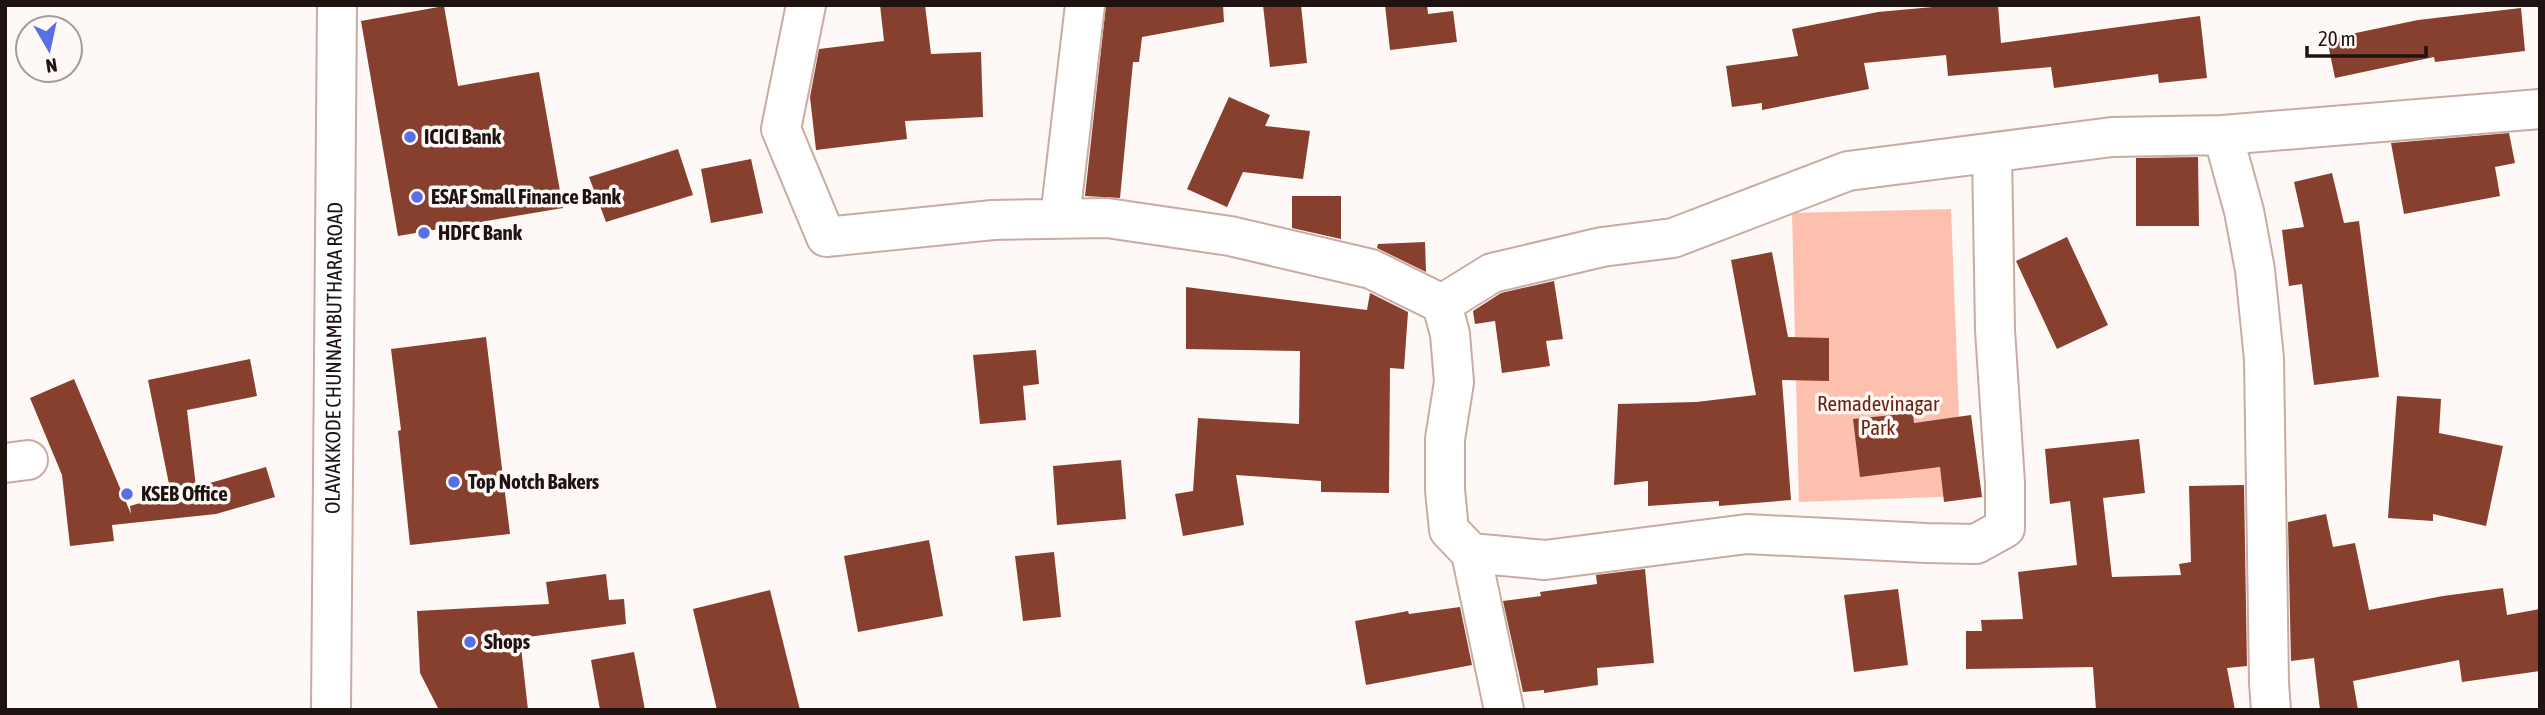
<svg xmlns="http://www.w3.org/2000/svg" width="2545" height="715" font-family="'Asap Condensed',sans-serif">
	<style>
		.green { fill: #fdc0af }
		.building { fill: #86402d }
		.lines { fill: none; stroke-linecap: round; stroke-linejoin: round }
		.minor-casing { stroke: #c9aba3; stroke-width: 42 }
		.major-casing { stroke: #c9aba3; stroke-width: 42 }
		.minor { stroke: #fff; stroke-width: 38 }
		.major { stroke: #fff; stroke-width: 38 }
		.poi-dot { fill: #586fe6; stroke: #fef8f6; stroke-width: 2.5 }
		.labels { text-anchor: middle; stroke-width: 7; stroke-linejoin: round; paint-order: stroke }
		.poi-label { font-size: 21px; font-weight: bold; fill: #1e1310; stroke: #fef8f6; text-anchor: start }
		.street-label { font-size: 21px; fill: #1e1310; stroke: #fef8f6 }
		.park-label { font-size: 21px; fill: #6a2410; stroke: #fef8f6 }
	</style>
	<rect width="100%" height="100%" fill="#fef8f6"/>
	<!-- green -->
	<path class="green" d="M 1951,209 L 1962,496 L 1799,502 L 1792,213 Z"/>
	<!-- building -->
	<path class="building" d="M 880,5 L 925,5 L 931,54 L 981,52 L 983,117 L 905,121 L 907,139 L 816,150 L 810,97 L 819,49 L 884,41 Z
		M 1106,5 L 1223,5 L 1224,22 L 1142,37 L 1139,62 L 1133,62 L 1120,198 L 1085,196 Z
		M 1263,5 L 1301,5 L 1307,63 L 1270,67 Z
		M 1385,5 L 1427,5 L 1428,14 L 1453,11 L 1457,42 L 1390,50 Z
		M 1955,5 L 1998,5 L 2001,43 L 2200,16 L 2207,78 L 2159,83 L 2158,74 L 2054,88 L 2051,67 L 1948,76 L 1946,55 L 1864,63 L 1869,89 L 1762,110 L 1762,103 L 1732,107 L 1726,66 L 1798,56 L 1792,29 L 1878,12 Z
		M 444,6 L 458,86 L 539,72 L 563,208 L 398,236 L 361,21 Z
		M 2521,8 L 2525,51 L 2435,62 L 2434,57 L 2335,78 L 2327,39 L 2418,20 Z
		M 1229,97 L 1270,115 L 1265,126 L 1310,131 L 1303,179 L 1243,172 L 1227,207 L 1187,189 Z
		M 2509,133 L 2515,163 L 2495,167 L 2500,196 L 2404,214 L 2391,143 Z
		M 678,149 L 693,195 L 606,222 L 589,177 Z
		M 2198,157 L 2199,226 L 2136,226 L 2136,158 Z
		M 751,159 L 763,213 L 711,223 L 701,169 Z
		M 2332,173 L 2344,223 L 2359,221 L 2379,377 L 2314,385 L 2302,284 L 2289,286 L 2282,230 L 2304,227 L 2294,182 Z
		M 1292,196 L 1341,196 L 1341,239 L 1292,228 Z
		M 2067,237 L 2108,325 L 2057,349 L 2016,261 Z
		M 1425,242 L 1426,272 L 1377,248 L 1378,244 Z
		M 1772,252 L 1788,337 L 1829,338 L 1829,381 L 1782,380 L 1791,500 L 1719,506 L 1719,501 L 1648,506 L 1648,481 L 1614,485 L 1618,404 L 1696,402 L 1756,395 L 1731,260 Z
		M 1554,281 L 1563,339 L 1546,341 L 1550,366 L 1502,373 L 1495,321 L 1475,324 L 1473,311 L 1501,293 Z
		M 1186,287 L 1367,310 L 1370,293 L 1408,312 L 1404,369 L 1390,368 L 1389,493 L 1321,492 L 1321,481 L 1236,475 L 1244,525 L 1183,536 L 1175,494 L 1193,491 L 1198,418 L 1299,424 L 1300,351 L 1186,349 Z
		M 486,337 L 510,534 L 410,545 L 398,431 L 401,430 L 391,349 Z
		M 1036,350 L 1039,384 L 1023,386 L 1026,420 L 980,424 L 973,355 Z
		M 250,359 L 257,396 L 187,410 L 196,487 L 266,467 L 275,497 L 216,514 L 112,525 L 114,541 L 70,546 L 62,475 L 30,398 L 74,379 L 131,514 L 130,506 L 171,494 L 148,380 Z
		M 2397,396 L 2441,399 L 2439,433 L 2503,446 L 2486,526 L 2433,514 L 2433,521 L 2388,518 Z
		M 1913,413 L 1914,423 L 1971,415 L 1982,497 L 1944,502 L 1940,467 L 1860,477 L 1853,419 Z
		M 2139,439 L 2145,493 L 2103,498 L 2112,577 L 2181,575 L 2179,564 L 2191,562 L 2189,486 L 2244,485 L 2247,666 L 2227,668 L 2235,710 L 2096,710 L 2093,667 L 1966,669 L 1966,631 L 1982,631 L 1981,620 L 2023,619 L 2018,572 L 2077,565 L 2070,501 L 2050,504 L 2045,449 Z
		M 1121,460 L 1126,519 L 1057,525 L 1053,466 Z
		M 2326,514 L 2333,547 L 2355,543 L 2369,610 L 2443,596 L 2503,588 L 2507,615 L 2540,609 L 2540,671 L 2462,682 L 2459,660 L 2353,681 L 2358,710 L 2320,710 L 2314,658 L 2291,661 L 2288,522 Z
		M 929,540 L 943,616 L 858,632 L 844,556 Z
		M 1054,552 L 1061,617 L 1023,621 L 1015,556 Z
		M 1645,569 L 1654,663 L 1597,668 L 1598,685 L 1544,693 L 1544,690 L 1523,692 L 1503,601 L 1541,596 L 1540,592 L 1597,584 L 1596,575 Z
		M 606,574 L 609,600 L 624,599 L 626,624 L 520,638 L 528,710 L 439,710 L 420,673 L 417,611 L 549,604 L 546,582 Z
		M 1898,589 L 1908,665 L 1854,672 L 1844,595 Z
		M 770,590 L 800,710 L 717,710 L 693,609 Z
		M 1460,607 L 1472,665 L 1366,685 L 1355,621 L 1408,611 L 1409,614 Z
		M 634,652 L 645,710 L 600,710 L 591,660 Z"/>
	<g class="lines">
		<defs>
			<path id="minor" d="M 806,5 L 781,129 L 826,237 L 993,220 L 1107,218 L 1230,236 L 1371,269 L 1442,304
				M 2223,135 L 2244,211 L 2255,270 L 2264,359 L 2269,683 L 2271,710
				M 1992,153 L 1995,330 L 2005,483 L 2005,528 L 1976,544 L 1926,543 L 1747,534 L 1545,560 L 1471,553 L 1449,530 L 1445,490 L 1445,439 L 1454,382 L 1450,334 L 1442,304 L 1492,273 L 1602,247 L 1673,238 L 1848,171 L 2112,137 L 2223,135 L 2540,109
				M 1060,218 L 1085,5
				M 5,463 L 28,460
				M 1471,553 L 1504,710"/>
			<g id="major">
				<path id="s1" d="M 331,710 L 337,5"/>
			</g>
		</defs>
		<!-- minor casing -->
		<use href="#minor" class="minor-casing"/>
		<!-- major casing -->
		<use href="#major" class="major-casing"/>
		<!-- minor -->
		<use href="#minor" class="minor"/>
		<!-- major -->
		<use href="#major" class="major"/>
	</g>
	<!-- markers -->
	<g class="poi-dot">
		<circle cx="410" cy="137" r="7"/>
		<circle cx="417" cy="197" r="7"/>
		<circle cx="424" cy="233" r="7"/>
		<circle cx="454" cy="482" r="7"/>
		<circle cx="127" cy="494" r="7"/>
		<circle cx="470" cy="642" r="7"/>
	</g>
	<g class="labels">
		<!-- poi labels -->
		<g class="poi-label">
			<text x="424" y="144">ICICI Bank</text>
			<text x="431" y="204">ESAF Small Finance Bank</text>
			<text x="438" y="240">HDFC Bank</text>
			<text x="468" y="489">Top Notch Bakers</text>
			<text x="141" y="501">KSEB Office</text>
			<text x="484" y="649">Shops</text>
		</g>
		<!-- street labels -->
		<g class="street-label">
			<text dy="7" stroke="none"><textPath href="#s1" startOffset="352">OLAVAKKODE CHUNNAMBUTHARA ROAD</textPath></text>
		</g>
		<!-- park labels -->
		<g class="park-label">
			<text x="1878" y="411">Remadevinagar<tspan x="1878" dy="24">Park</tspan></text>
		</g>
	</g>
	<!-- border -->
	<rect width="2545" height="715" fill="none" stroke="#1e1310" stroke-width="14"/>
	<!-- north arrow -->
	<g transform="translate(49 49) rotate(171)"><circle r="33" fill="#fef8f6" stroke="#a49c9a" stroke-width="2"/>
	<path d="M0-5L12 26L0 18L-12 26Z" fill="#586fe6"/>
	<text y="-10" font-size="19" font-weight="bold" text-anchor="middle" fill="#1e1310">N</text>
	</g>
	<!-- scale -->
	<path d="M2307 46v10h119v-10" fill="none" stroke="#1e1310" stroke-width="3.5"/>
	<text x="2318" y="46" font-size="21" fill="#1e1310" stroke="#fef8f6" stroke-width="5" paint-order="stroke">20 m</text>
</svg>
